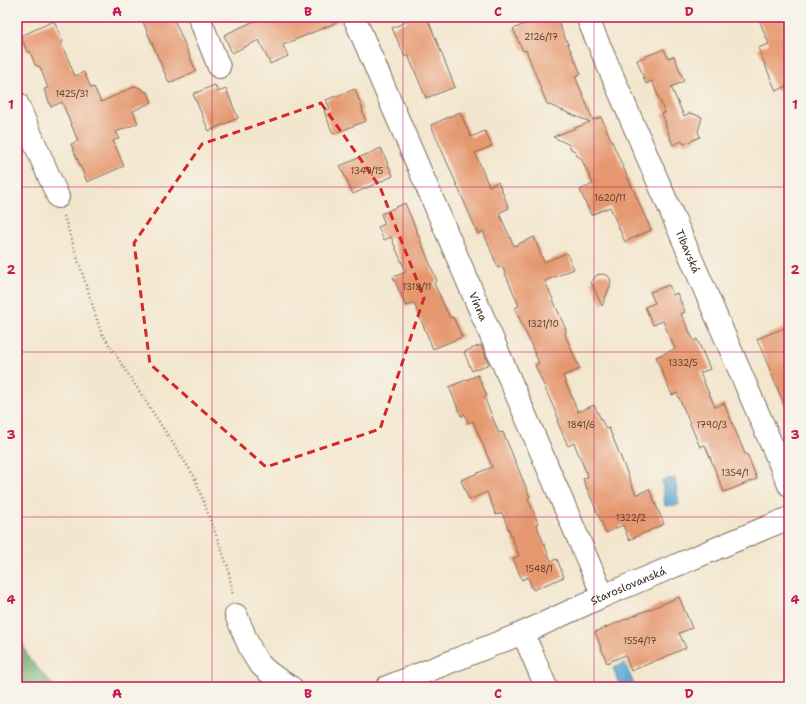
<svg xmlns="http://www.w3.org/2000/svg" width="806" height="704" font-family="'Shantell Sans',sans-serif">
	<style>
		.forest { fill: #6aab6e; stroke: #526a46 }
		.water { fill: #57a5d1; stroke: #496878 }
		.building { fill: #e5976e }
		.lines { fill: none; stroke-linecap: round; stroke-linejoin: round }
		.minor-casing { stroke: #7b6c5c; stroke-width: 24 }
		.path { stroke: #7b6c5c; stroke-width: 2.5; stroke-dasharray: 1 3; stroke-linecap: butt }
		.minor { stroke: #fff; stroke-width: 22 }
		.marked { fill: none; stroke: #d62828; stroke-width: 3; stroke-dasharray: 8 5; stroke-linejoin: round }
		.grid { fill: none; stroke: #c2185b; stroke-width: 1; stroke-opacity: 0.55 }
		.labels { text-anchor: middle; stroke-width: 3; stroke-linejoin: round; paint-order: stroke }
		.number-label { font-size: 9px; fill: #664532 }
		.street-label { font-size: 11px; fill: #3b2a1e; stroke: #f7f3e8 }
		.neatline { fill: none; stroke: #c2185b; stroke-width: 1.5 }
		.grid-label { font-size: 13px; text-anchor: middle; font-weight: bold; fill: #c2185b }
	</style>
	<rect width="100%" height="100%" fill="#f7f3e8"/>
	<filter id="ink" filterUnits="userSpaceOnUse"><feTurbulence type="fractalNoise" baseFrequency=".025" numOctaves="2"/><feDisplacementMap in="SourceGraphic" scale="8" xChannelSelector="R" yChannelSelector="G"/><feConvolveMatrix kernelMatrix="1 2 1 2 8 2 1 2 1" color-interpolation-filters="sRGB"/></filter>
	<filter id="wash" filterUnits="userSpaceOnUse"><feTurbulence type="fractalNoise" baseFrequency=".012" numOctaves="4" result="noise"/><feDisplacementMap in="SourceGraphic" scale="16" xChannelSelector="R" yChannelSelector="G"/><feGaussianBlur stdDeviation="0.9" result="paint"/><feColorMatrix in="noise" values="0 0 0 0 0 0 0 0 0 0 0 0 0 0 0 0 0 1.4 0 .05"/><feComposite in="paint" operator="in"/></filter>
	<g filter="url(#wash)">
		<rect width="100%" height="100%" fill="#f3e6ce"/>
		<!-- forest -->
		<path class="forest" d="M 17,628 L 28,657 L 55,687 L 17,687 Z"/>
		<!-- water -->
		<path class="water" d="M 675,478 L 679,505 L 665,506 L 662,480 Z
			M 625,663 L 635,687 L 620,687 L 613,668 Z"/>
		<g id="blocks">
			<!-- building -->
			<path class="building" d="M 141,17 L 173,17 L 196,71 L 169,83 Z
				M 263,17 L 342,17 L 342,20 L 283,45 L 288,56 L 270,64 L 259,40 L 232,53 L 224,35 Z
				M 417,17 L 427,17 L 455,87 L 426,98 L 408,55 L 405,57 L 392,28 Z
				M 541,17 L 556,17 L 581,74 L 575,76 L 593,120 L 601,117 L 651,230 L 625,242 L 610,207 L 591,215 L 580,190 L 593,184 L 581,158 L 577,156 L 575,151 L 571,149 L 568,144 L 553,137 L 590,122 L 547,104 L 526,50 L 523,51 L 513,29 Z
				M 758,17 L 789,17 L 789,85 L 776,91 L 758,48 L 769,44 Z
				M 54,21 L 63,42 L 61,43 L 75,76 L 84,72 L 91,88 L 94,87 L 101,102 L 136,86 L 148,93 L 152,102 L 133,111 L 138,123 L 116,132 L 119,138 L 113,141 L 124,166 L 87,182 L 71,144 L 78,141 L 62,102 L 51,107 L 44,89 L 48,88 L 40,67 L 35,65 L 30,51 L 27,52 L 21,36 Z
				M 664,49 L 668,58 L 674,56 L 684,81 L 671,87 L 684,116 L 690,113 L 702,117 L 698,132 L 700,137 L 684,144 L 682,141 L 673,145 L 665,124 L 666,124 L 662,114 L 665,113 L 652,81 L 646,84 L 637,60 Z
				M 215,85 L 218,92 L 226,89 L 238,118 L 209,131 L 193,94 Z
				M 355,89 L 363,110 L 362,111 L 366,121 L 333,134 L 324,111 L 330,109 L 326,100 Z
				M 460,112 L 471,137 L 485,131 L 492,146 L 475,153 L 489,186 L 498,182 L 509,208 L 499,213 L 514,246 L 534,237 L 544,262 L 567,253 L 574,269 L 545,281 L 566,330 L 565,335 L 580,369 L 563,376 L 578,412 L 594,405 L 606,429 L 609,428 L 636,495 L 649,489 L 664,524 L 629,540 L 623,525 L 606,533 L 583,479 L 588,477 L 574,443 L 568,446 L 557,421 L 559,420 L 535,365 L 539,363 L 515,308 L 519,306 L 502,266 L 498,268 L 483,231 L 478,234 L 431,125 Z
				M 381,148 L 393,176 L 353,194 L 340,166 Z
				M 405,203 L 437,281 L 434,283 L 450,318 L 453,317 L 462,337 L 433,349 L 414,303 L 406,306 L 393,277 L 406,272 L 391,237 L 384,240 L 378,227 L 385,224 L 381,214 Z
				M 601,274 L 607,275 L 610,278 L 611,283 L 602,306 L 591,282 L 597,275 Z
				M 669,285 L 673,295 L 677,293 L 685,312 L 681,314 L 694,341 L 697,339 L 710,369 L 700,373 L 715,407 L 724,403 L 745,454 L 747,454 L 757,479 L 724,492 L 705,445 L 700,447 L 677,393 L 672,395 L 656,357 L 675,349 L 663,321 L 653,325 L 645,307 L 655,303 L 650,292 Z
				M 789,326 L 789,416 L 757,339 Z
				M 481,345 L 489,364 L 472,371 L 464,352 Z
				M 478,375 L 487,396 L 484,397 L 499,433 L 503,432 L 530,497 L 528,498 L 538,523 L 536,524 L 551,561 L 557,559 L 564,577 L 533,590 L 528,577 L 522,580 L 513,558 L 519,556 L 502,513 L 496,515 L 487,492 L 469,500 L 461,480 L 492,467 L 473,421 L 468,423 L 465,414 L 461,416 L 449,387 Z
				M 679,597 L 692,628 L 679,633 L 686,648 L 631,671 L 625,655 L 607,663 L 595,632 Z"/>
		</g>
	</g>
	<g filter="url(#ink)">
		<use href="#blocks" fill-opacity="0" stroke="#7b6c5c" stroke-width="1"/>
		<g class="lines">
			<defs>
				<g id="minor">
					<path d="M 199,17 L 219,67"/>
					<path id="s1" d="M 354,17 L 603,596"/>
					<path id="s2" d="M 587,17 L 789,485"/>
					<path d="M 17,103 L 58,197"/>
					<path d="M 236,615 C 243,630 248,648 258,662 C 266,672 279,680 291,687"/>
					<path d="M 387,687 L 523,633"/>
					<path id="s3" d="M 546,687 L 523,633 L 603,596 L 789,518"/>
				</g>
			</defs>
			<!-- minor casing -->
			<use href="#minor" class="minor-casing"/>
			<!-- path -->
			<path class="path" d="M 64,216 L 101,332 L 194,476 L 228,567 L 233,596"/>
			<!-- minor -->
			<use href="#minor" class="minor"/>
		</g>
	</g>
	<!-- marked area -->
	<path class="marked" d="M 321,103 L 380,187 L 424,298 L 380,429 L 266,467 L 150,364 L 134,243 L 202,144 Z"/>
	<!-- grid -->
	<path class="grid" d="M 212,17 L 212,687M 403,17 L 403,687M 594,17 L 594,687M 17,187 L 789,187M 17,352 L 789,352M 17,517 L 789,517"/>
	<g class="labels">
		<!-- number labels -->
		<g class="number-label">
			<text x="541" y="40">2126/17</text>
			<text x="72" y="97">1425/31</text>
			<text x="367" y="174">1347/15</text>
			<text x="610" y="201">1620/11</text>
			<text x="417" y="290">1318/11</text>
			<text x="543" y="327">1321/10</text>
			<text x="683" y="366">1332/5</text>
			<text x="581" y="428">1841/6</text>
			<text x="712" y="428">1790/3</text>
			<text x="735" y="476">1354/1</text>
			<text x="631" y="521">1322/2</text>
			<text x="539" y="572">1548/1</text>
			<text x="640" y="644">1554/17</text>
		</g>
		<!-- street labels -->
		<g class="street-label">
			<text dy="4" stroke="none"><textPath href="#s2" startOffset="255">Tibavská</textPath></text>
			<text dy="4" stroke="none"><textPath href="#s1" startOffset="315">Vínna</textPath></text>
			<text dy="4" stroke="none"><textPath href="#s3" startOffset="174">Staroslovanská</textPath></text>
		</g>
	</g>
	<!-- margin -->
	<rect width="806" height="704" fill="none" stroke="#f7f3e8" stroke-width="44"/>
	<rect x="22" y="22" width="762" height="660" class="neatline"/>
	<g class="grid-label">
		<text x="117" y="16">A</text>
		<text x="308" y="16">B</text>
		<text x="498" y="16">C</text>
		<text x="689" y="16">D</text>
		<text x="11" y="109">1</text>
		<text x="795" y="109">1</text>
		<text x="11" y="274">2</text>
		<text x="795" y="274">2</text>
		<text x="11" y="439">3</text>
		<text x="795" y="439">3</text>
		<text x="11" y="604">4</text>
		<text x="795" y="604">4</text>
		<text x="117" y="698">A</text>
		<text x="308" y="698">B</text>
		<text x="498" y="698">C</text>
		<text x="689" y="698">D</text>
	</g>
</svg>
